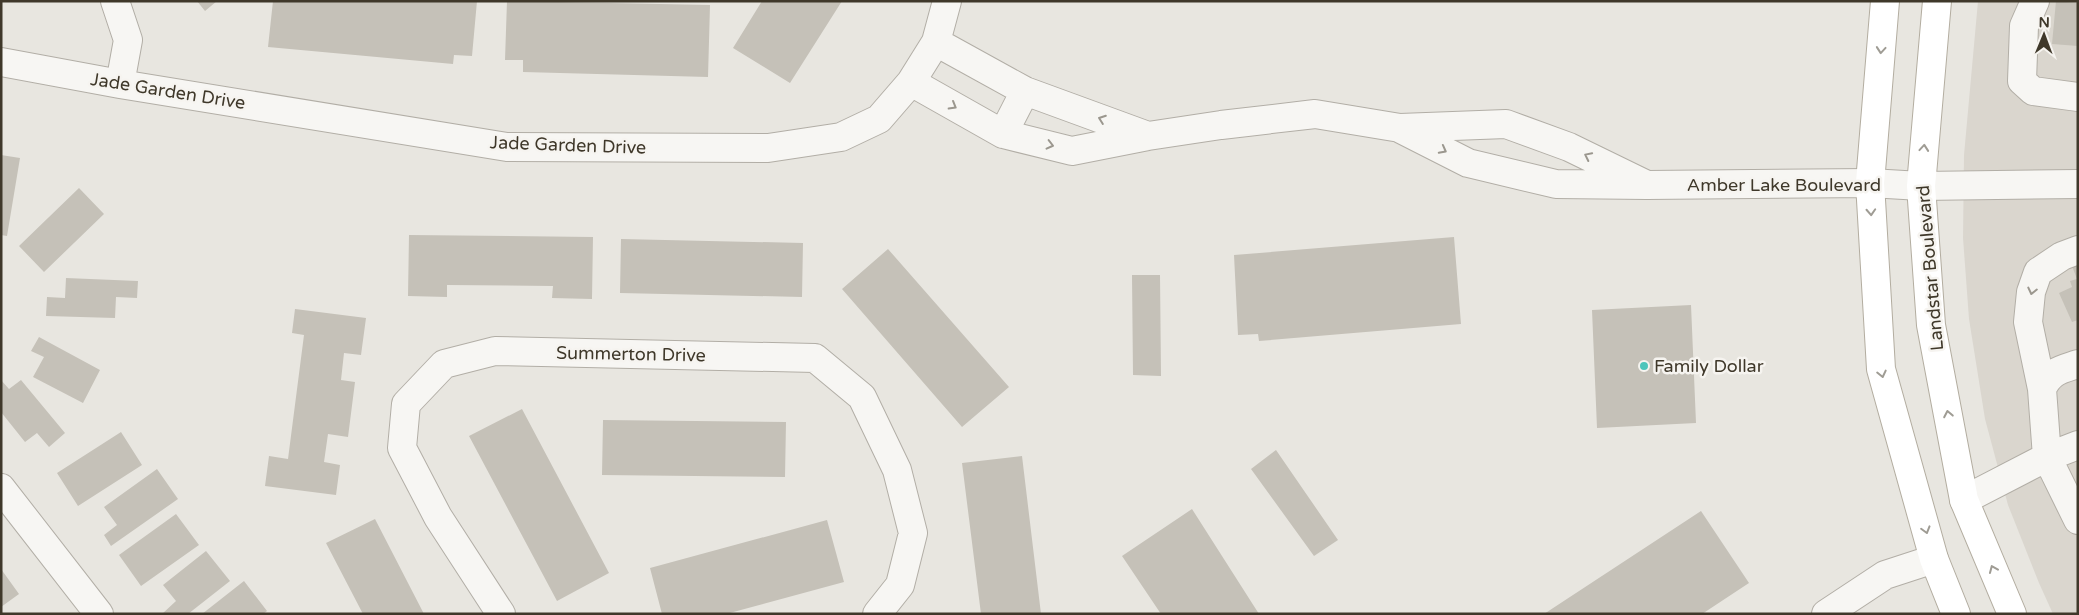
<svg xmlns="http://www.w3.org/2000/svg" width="2079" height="615" font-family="'Varela Round',sans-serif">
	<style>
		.built { fill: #dad6ce }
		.building { fill: #c5c1b8 }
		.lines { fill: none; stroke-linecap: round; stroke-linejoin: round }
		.minor-casing { stroke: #b2aea6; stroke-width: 30 }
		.major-casing { stroke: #b3ada0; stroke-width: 30 }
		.minor { stroke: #f7f6f3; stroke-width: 28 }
		.major { stroke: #fff; stroke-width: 28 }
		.oneway { stroke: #9f9c94 }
		.oneway2 { stroke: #9b978e }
		.poi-dot { fill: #4dc5bb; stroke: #f6f4f0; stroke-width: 2 }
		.labels { text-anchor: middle; stroke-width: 5; stroke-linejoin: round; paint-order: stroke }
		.street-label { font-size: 18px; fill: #3f382a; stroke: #f6f4f0 }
		.poi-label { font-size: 18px; fill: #3f382a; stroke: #f6f4f0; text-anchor: start }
	</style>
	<rect width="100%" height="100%" fill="#e8e6e0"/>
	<!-- built -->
	<path class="built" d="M 1978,1 L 2078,1 L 2078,614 L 2053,614 L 2039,583 L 2008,505 L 1985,419 L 1969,319 L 1963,238 L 1964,155 Z"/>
	<!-- building -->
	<path class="building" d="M 197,1 L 217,1 L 205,11 Z
		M 273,1 L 477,1 L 472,56 L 454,55 L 453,64 L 268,47 Z
		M 507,1 L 710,5 L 708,77 L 523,72 L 523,60 L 505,60 Z
		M 762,1 L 842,1 L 790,83 L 733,48 Z
		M 2056,1 L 2078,3 L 2078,46 L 2052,44 Z
		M 1,155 L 20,158 L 7,236 L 1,235 Z
		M 79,188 L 104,214 L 44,272 L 19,246 Z
		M 409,235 L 593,237 L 592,299 L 552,298 L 553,286 L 447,285 L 447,297 L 408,296 Z
		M 1454,237 L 1461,324 L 1259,341 L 1258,334 L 1238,335 L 1234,255 Z
		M 621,239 L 803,243 L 802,297 L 620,293 Z
		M 888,249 L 1009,387 L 962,427 L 842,289 Z
		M 2078,255 L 2078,320 L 2072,322 L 2059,293 L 2072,287 L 2070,281 L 2077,279 L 2069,258 Z
		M 1132,275 L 1160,275 L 1161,376 L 1133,375 Z
		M 66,278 L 138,281 L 137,298 L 116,297 L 115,318 L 46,316 L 47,297 L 65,298 Z
		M 1691,305 L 1696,423 L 1597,428 L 1592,310 Z
		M 295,309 L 366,318 L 361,355 L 344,353 L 341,380 L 355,382 L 348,437 L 328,434 L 324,462 L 340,465 L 336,495 L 265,486 L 269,456 L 288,459 L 304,335 L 292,333 Z
		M 39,337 L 100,370 L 83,403 L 33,377 L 44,357 L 31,351 Z
		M 1,380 L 9,389 L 21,380 L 65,433 L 49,447 L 37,433 L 25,442 L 1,412 Z
		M 522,409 L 609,573 L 557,601 L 469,436 Z
		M 603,420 L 786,422 L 785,477 L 602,475 Z
		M 121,432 L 142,465 L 78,506 L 57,473 Z
		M 1276,450 L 1338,540 L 1314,556 L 1251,469 Z
		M 1022,456 L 1041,614 L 981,614 L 962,463 Z
		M 157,469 L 178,499 L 111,546 L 104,535 L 117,525 L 104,507 Z
		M 1192,509 L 1259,614 L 1161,614 L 1122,556 Z
		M 1701,511 L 1749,583 L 1702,614 L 1544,614 Z
		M 176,514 L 199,545 L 141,586 L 119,555 Z
		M 375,519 L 424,614 L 363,614 L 326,543 Z
		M 827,520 L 844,582 L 726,614 L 662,614 L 650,568 Z
		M 206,551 L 230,581 L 188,614 L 162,614 L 176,601 L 163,585 Z
		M 1,569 L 19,594 L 1,607 Z
		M 244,581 L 267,611 L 263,614 L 202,614 Z"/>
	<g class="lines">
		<defs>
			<path id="minor" d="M 115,1 L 128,40 L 120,84
				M 2035,1 L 2024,26 L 2022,81 L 2033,91 L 2078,97
				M 936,42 L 1025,91 L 1148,136
				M 1,62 L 120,84 L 507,147 L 768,148 L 841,137 L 879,119 L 911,82 L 936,42 L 947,1
				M 911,82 L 1003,134 L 1072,151 L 1148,136 L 1221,125 L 1315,114 L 1400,128 L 1506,124 L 1569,147 L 1647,185
				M 1401,129 L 1468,163 L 1556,184 L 1647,185 L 1870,183 L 1921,186 L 2078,184
				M 1003,134 L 1025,91
				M 2078,364 C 2060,370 2050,371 2042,389 L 2047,457 L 2078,520
				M 2042,389 L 2028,322 L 2031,292 L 2038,272 L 2062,256 L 2078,250
				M 1,488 L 99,614
				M 1964,500 L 2047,457 L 2078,445
				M 501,614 L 438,517 L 402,448 L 406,404 L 444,364 L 495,351 L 815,358 L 862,397 L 897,470 L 913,533 L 900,585 L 877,614
				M 1826,614 L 1885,575 L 1934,559"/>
			<path id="major" d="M 1885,1 L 1870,183 L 1881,369 L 1934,559 L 1956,614
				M 1937,1 L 1921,186 L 1931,325 L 1964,500 L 2012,614"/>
		</defs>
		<!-- minor casing -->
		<use href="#minor" class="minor-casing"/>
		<!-- major casing -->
		<use href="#major" class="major-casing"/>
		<!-- minor -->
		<use href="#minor" class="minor"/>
		<!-- major -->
		<use href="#major" class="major"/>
	</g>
	<!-- one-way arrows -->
	<defs><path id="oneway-chevron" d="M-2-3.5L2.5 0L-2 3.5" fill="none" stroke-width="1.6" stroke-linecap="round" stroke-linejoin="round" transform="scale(1.25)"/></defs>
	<g class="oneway">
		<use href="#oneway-chevron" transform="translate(1881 50) rotate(95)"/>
		<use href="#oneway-chevron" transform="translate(1924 148) rotate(-85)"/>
		<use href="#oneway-chevron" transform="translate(1871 212) rotate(87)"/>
		<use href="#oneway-chevron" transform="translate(1882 374) rotate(77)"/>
		<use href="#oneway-chevron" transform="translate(1948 414) rotate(-101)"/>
		<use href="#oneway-chevron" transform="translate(1926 530) rotate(74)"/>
		<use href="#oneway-chevron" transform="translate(1993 569) rotate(-113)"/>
	</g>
	<g class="oneway2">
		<use href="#oneway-chevron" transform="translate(953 106) rotate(30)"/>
		<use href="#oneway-chevron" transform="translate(1102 119) rotate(-160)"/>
		<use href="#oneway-chevron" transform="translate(1050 145) rotate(14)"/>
		<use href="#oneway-chevron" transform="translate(1443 150) rotate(28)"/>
		<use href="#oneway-chevron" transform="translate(1588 156) rotate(-154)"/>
		<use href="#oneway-chevron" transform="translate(2032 291) rotate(103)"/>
	</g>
	<!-- markers -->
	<circle class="poi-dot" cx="1644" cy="366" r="5"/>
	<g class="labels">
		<!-- street labels -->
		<g class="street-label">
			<text transform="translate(168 91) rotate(9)" y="6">Jade Garden Drive</text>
			<text transform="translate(568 145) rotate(2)" y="6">Jade Garden Drive</text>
			<text x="1784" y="191">Amber Lake Boulevard</text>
			<text transform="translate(1930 268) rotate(-95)" y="6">Landstar Boulevard</text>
			<text transform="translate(631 354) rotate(1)" y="6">Summerton Drive</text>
		</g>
		<!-- poi labels -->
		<g class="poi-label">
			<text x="1654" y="372">Family Dollar</text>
		</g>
	</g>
	<!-- border -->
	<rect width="2079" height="615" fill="none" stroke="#3f382a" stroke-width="5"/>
	<!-- north arrow -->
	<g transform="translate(2044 35) rotate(1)" stroke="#f6f4f0" stroke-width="4" paint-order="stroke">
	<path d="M0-4L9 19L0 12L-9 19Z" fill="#3f382a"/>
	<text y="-8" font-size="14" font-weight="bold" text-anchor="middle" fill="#3f382a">N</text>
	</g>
</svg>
